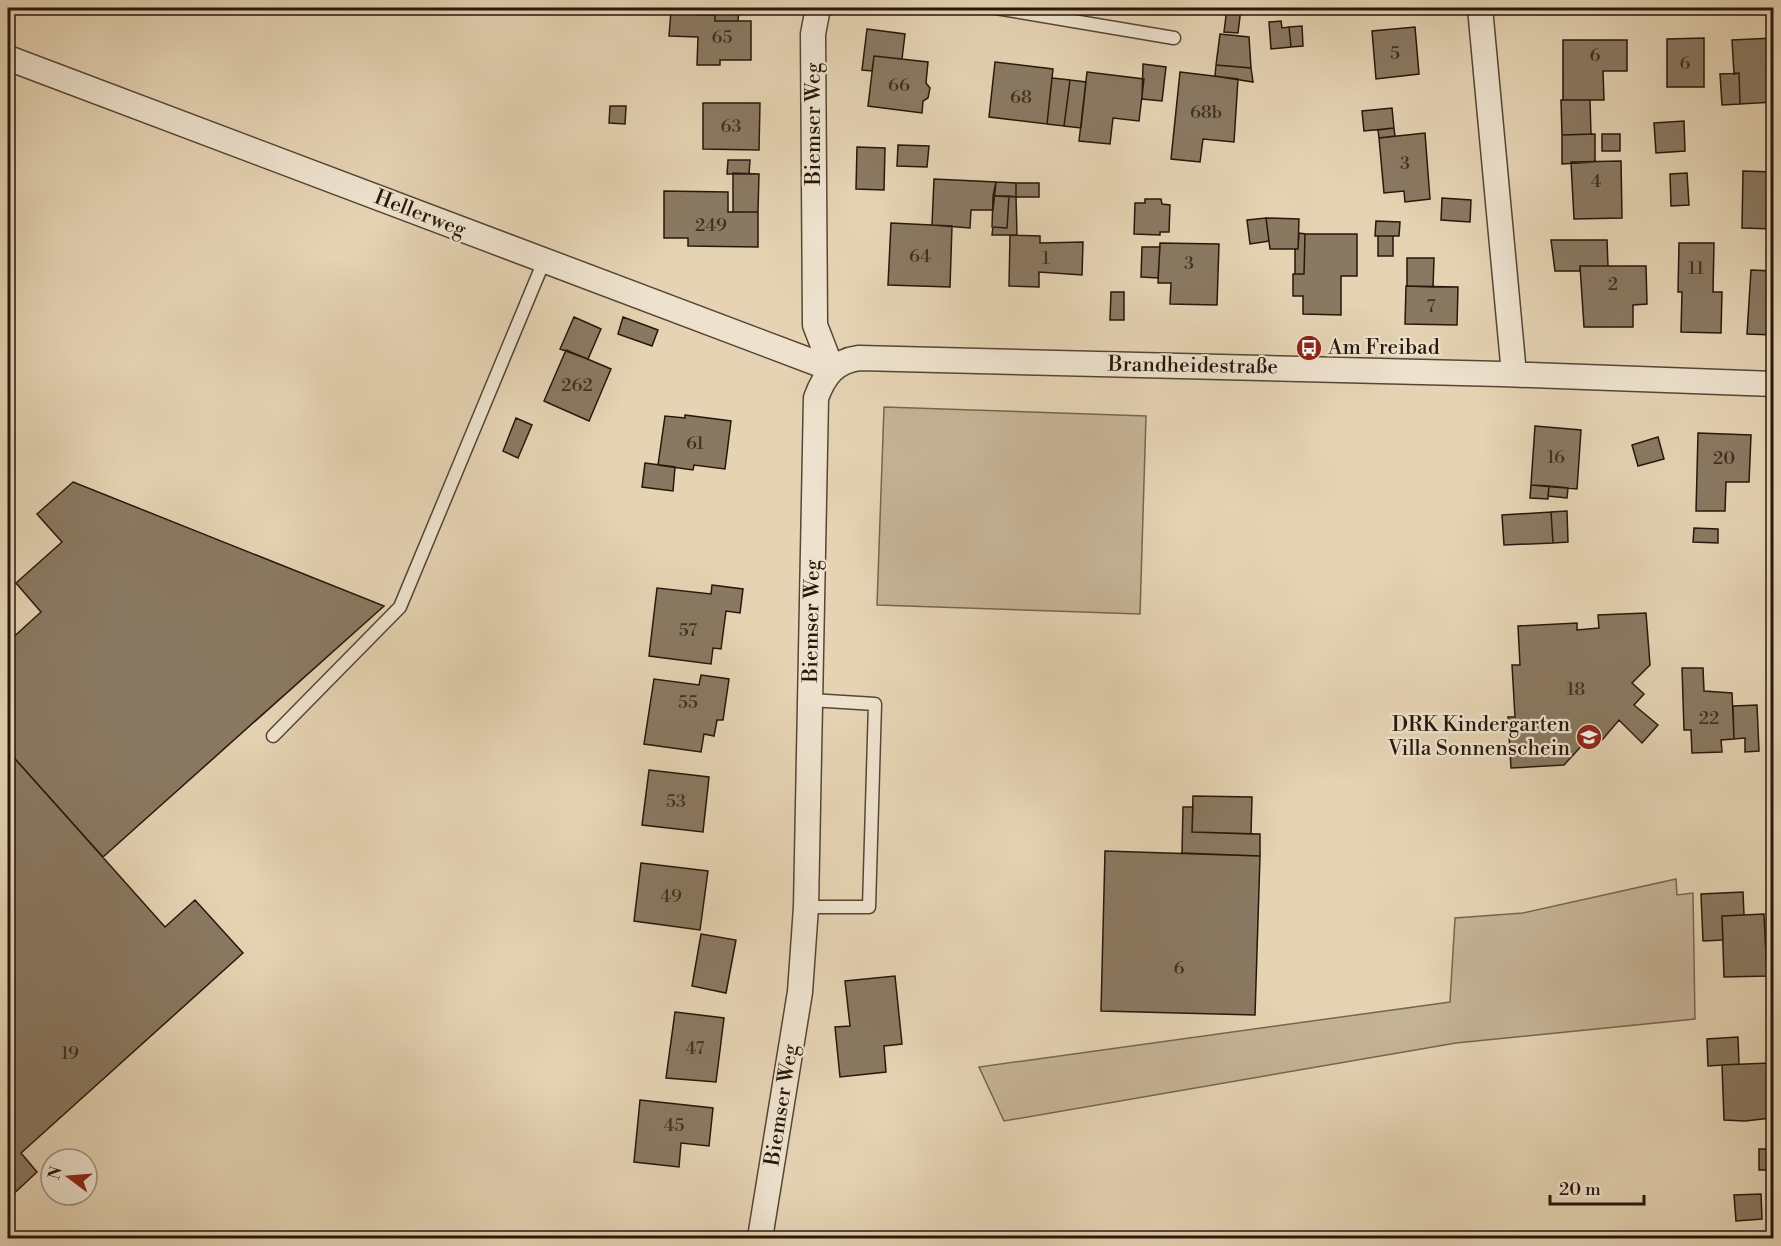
<svg xmlns="http://www.w3.org/2000/svg" width="1781" height="1246" font-family="'Libre Bodoni',serif">
	<rect width="100%" height="100%" fill="#e5d3b3"/>
	<filter id="stains"><feTurbulence type="fractalNoise" baseFrequency=".00333" numOctaves="4"/><feColorMatrix values="0 0 0 0 .2 0 0 0 0 .09 0 0 0 0 .02 0 0 0 .5 -.17"/></filter>
	<radialGradient id="worn" r=".72"><stop offset=".6" stop-color="#630" stop-opacity="0"/><stop offset="1" stop-color="#630" stop-opacity=".3"/></radialGradient>
	<path fill="#c5b396" stroke="#766550" stroke-width="1.5" d="M 884,407 L 1146,416 L 1140,614 L 877,605 Z
		M 1676,879 L 1677,895 L 1693,893 L 1695,1019 L 1456,1043 L 1004,1121 L 979,1067 L 1450,1002 L 1455,918 L 1523,913 Z"/>
	<path fill="#8a7962" stroke="#27170b" stroke-width="1.5" d="M 579,8 L 597,8 L 596,12 Z
		M 696,8 L 739,8 L 738,21 L 715,21 L 715,15 L 698,15 L 698,9 Z
		M 1227,8 L 1241,8 L 1238,33 L 1224,32 Z
		M 1385,8 L 1412,8 L 1411,12 L 1385,10 Z
		M 685,9 L 698,9 L 698,15 L 715,15 L 715,21 L 751,21 L 751,60 L 720,60 L 720,65 L 697,65 L 698,37 L 669,36 L 671,11 Z
		M 1281,21 L 1282,28 L 1289,27 L 1291,47 L 1271,49 L 1269,22 Z
		M 1302,26 L 1303,46 L 1291,47 L 1289,27 Z
		M 1415,27 L 1419,74 L 1376,79 L 1372,31 Z
		M 867,29 L 905,34 L 902,59 L 874,56 L 872,71 L 862,70 Z
		M 1220,34 L 1249,37 L 1251,68 L 1216,65 Z
		M 1704,38 L 1704,87 L 1667,87 L 1667,39 Z
		M 1774,38 L 1774,102 L 1740,104 L 1739,73 L 1734,74 L 1732,40 Z
		M 1563,40 L 1627,40 L 1627,71 L 1603,71 L 1604,100 L 1563,100 Z
		M 874,56 L 928,62 L 926,83 L 930,88 L 928,98 L 923,101 L 922,113 L 868,106 Z
		M 995,62 L 1053,69 L 1047,124 L 989,117 Z
		M 1143,64 L 1166,67 L 1162,101 L 1142,99 Z
		M 1216,65 L 1251,68 L 1253,82 L 1215,76 Z
		M 1087,72 L 1144,79 L 1139,121 L 1113,118 L 1110,144 L 1079,141 Z
		M 1180,72 L 1238,79 L 1234,142 L 1203,139 L 1200,162 L 1171,159 Z
		M 1739,73 L 1740,104 L 1722,105 L 1720,74 Z
		M 1052,78 L 1070,80 L 1064,126 L 1047,124 Z
		M 1070,80 L 1086,82 L 1081,128 L 1064,126 Z
		M 1561,100 L 1590,100 L 1591,134 L 1562,135 Z
		M 703,103 L 760,103 L 759,150 L 703,149 Z
		M 610,106 L 626,106 L 625,124 L 609,123 Z
		M 1392,108 L 1394,128 L 1364,131 L 1362,111 Z
		M 1684,121 L 1685,151 L 1656,153 L 1654,123 Z
		M 1394,128 L 1395,136 L 1379,138 L 1378,130 Z
		M 1425,133 L 1430,199 L 1405,202 L 1404,191 L 1384,193 L 1379,138 Z
		M 1595,134 L 1595,162 L 1562,164 L 1562,135 Z
		M 1602,134 L 1620,134 L 1620,151 L 1602,151 Z
		M 898,145 L 929,146 L 927,167 L 897,166 Z
		M 857,147 L 885,148 L 884,190 L 856,189 Z
		M 728,160 L 750,160 L 749,174 L 727,174 Z
		M 1621,161 L 1622,218 L 1574,219 L 1571,162 Z
		M 1743,171 L 1774,172 L 1774,229 L 1742,228 Z
		M 733,173 L 759,174 L 758,212 L 733,212 Z
		M 1687,173 L 1689,205 L 1671,206 L 1670,174 Z
		M 934,179 L 996,182 L 993,210 L 971,210 L 970,228 L 932,225 Z
		M 996,182 L 1016,183 L 1016,197 L 993,196 Z
		M 1016,183 L 1039,183 L 1039,197 L 1016,197 Z
		M 664,191 L 728,192 L 728,212 L 758,212 L 758,247 L 688,246 L 688,238 L 664,238 Z
		M 993,196 L 1009,196 L 1007,228 L 992,227 Z
		M 1009,196 L 1016,197 L 1017,235 L 992,235 L 993,227 L 1007,228 Z
		M 1442,198 L 1471,200 L 1470,222 L 1441,220 Z
		M 1145,199 L 1161,199 L 1162,204 L 1170,205 L 1169,232 L 1160,232 L 1160,235 L 1134,234 L 1135,203 L 1145,203 Z
		M 1266,218 L 1269,241 L 1250,244 L 1247,220 Z
		M 1266,218 L 1299,219 L 1298,249 L 1270,249 Z
		M 1376,221 L 1400,222 L 1399,236 L 1375,236 Z
		M 891,223 L 952,226 L 950,287 L 888,285 Z
		M 1299,233 L 1305,234 L 1304,274 L 1295,274 L 1295,249 L 1298,249 Z
		M 1305,234 L 1357,234 L 1357,276 L 1341,276 L 1341,315 L 1303,314 L 1303,296 L 1293,296 L 1293,274 L 1304,274 Z
		M 1010,235 L 1040,236 L 1040,243 L 1083,242 L 1082,275 L 1039,272 L 1039,287 L 1009,286 Z
		M 1378,236 L 1393,236 L 1393,256 L 1378,256 Z
		M 1551,240 L 1607,240 L 1608,266 L 1580,266 L 1580,271 L 1555,271 Z
		M 1160,243 L 1219,244 L 1217,305 L 1170,304 L 1171,283 L 1158,283 Z
		M 1679,243 L 1714,243 L 1713,292 L 1722,292 L 1721,333 L 1681,332 L 1682,292 L 1678,292 Z
		M 1142,247 L 1160,247 L 1158,278 L 1141,277 Z
		M 1407,258 L 1434,258 L 1433,287 L 1407,286 Z
		M 1580,266 L 1646,266 L 1647,304 L 1633,305 L 1633,327 L 1584,327 Z
		M 1751,270 L 1774,271 L 1774,335 L 1747,334 Z
		M 1406,286 L 1458,287 L 1457,325 L 1405,324 Z
		M 1111,292 L 1124,292 L 1124,320 L 1110,320 Z
		M 574,317 L 601,329 L 588,359 L 560,349 Z
		M 623,317 L 658,330 L 652,346 L 618,334 Z
		M 566,350 L 611,369 L 589,421 L 544,401 Z
		M 685,415 L 731,421 L 725,469 L 694,465 L 693,470 L 658,465 L 665,416 L 685,418 Z
		M 516,418 L 532,425 L 518,458 L 503,451 Z
		M 1535,426 L 1581,430 L 1577,489 L 1531,485 Z
		M 1698,433 L 1751,435 L 1749,482 L 1726,482 L 1725,511 L 1696,511 Z
		M 1658,437 L 1664,459 L 1638,466 L 1632,445 Z
		M 645,463 L 675,467 L 673,491 L 642,487 Z
		M 73,482 L 384,606 L 103,857 L 8,751 L 8,642 L 41,612 L 16,583 L 62,542 L 37,514 Z
		M 1531,485 L 1549,486 L 1548,499 L 1530,498 Z
		M 1549,486 L 1568,488 L 1567,498 L 1548,496 Z
		M 1567,511 L 1568,542 L 1553,543 L 1551,512 Z
		M 1551,512 L 1553,543 L 1504,545 L 1502,515 Z
		M 1694,528 L 1718,529 L 1718,543 L 1693,542 Z
		M 712,585 L 743,589 L 740,613 L 726,611 L 721,649 L 713,648 L 711,664 L 649,656 L 657,588 L 711,594 Z
		M 1646,613 L 1650,665 L 1632,683 L 1644,694 L 1634,705 L 1658,725 L 1642,743 L 1619,720 L 1602,740 L 1586,741 L 1564,765 L 1511,768 L 1508,717 L 1515,717 L 1512,665 L 1520,665 L 1518,626 L 1577,623 L 1577,630 L 1599,628 L 1598,615 Z
		M 1682,668 L 1703,668 L 1704,691 L 1732,693 L 1734,739 L 1721,740 L 1722,752 L 1692,753 L 1691,730 L 1684,730 Z
		M 701,675 L 729,679 L 723,720 L 717,720 L 714,736 L 704,734 L 701,752 L 644,744 L 654,679 L 699,685 Z
		M 1757,705 L 1759,751 L 1745,752 L 1745,738 L 1734,739 L 1733,706 Z
		M 8,751 L 165,927 L 195,900 L 243,953 L 21,1153 L 37,1172 L 8,1199 Z
		M 649,770 L 709,777 L 703,832 L 642,825 Z
		M 1193,796 L 1252,797 L 1251,834 L 1192,832 Z
		M 1183,807 L 1193,807 L 1192,832 L 1260,834 L 1260,856 L 1182,853 Z
		M 1105,851 L 1260,856 L 1255,1015 L 1101,1011 Z
		M 641,863 L 708,871 L 700,930 L 634,921 Z
		M 1743,892 L 1744,915 L 1722,916 L 1723,940 L 1703,941 L 1701,894 Z
		M 1764,914 L 1767,976 L 1724,977 L 1722,916 Z
		M 701,934 L 736,940 L 726,993 L 692,986 Z
		M 895,976 L 902,1044 L 884,1046 L 886,1072 L 840,1077 L 835,1027 L 850,1026 L 845,981 Z
		M 675,1012 L 724,1018 L 716,1082 L 666,1078 Z
		M 1738,1037 L 1739,1064 L 1708,1066 L 1707,1039 Z
		M 1769,1063 L 1771,1118 L 1745,1121 L 1724,1120 L 1722,1065 Z
		M 640,1100 L 713,1108 L 709,1146 L 681,1143 L 679,1167 L 634,1162 Z
		M 1759,1149 L 1774,1149 L 1774,1170 L 1759,1170 Z
		M 1761,1194 L 1762,1219 L 1736,1221 L 1734,1195 Z
		M 624,1233 L 683,1235 L 683,1238 L 624,1238 Z"/>
	<g fill="none" stroke-linecap="round" stroke-linejoin="round">
		<g stroke="#564635" stroke-width="15">
			<path id="lane" d="M 996,8 L 1174,38
				M 273,736 L 400,607 L 544,261
				M 806,907 L 869,907 L 875,704 L 811,700"/>
		</g>
		<g stroke="#564635" stroke-width="27">
			<path id="street" d="M 818,8 L 813,34 L 815,325 L 832,369
				M 1480,8 L 1514,374
				M 8,58 L 832,369
				M 760,1238 L 800,992 L 806,907 L 816,398 C 824,376 835,361 859,358 L 1502,374 L 1774,384"/>
		</g>
		<use href="#lane" stroke="#eee2ce" stroke-width="12"/>
		<use href="#street" stroke="#eee2ce" stroke-width="24"/>
	</g>
	<defs>
		<g id="bus-disc" transform="scale(1.35)"><circle r="9.5" fill="#8f2418" stroke="#eee2ce"/><path d="M-5-6H5V4H4V6H2V4H-2V6H-4V4H-5ZM-3.5-4V0h7V-4ZM-3.5 1.2v1.5H-2V1.2ZM2 1.2v1.5H3.5V1.2Z" fill="#fff"/></g>
		<g id="school-disc" transform="scale(1.35)"><circle r="9.5" fill="#8f2418" stroke="#eee2ce"/><path d="M0-5L7-2L0 1L-7-2ZM-4 1L0 2.5L4 1V4Q0 6-4 4Z" fill="#fff"/></g>
	</defs>
	<g fill-rule="evenodd">
		<use href="#bus-disc" x="1309" y="348"/>
		<use href="#school-disc" x="1589" y="737"/>
	</g>
	<g text-anchor="middle" dominant-baseline="central" stroke-width="4.5" stroke-linejoin="round" paint-order="stroke">
		<g font-size="18" fill="#403021">
			<text x="722" y="37">65</text>
			<text x="1395" y="53">5</text>
			<text x="1595" y="55">6</text>
			<text x="1685" y="63">6</text>
			<text x="899" y="85">66</text>
			<text x="1021" y="97">68</text>
			<text x="1206" y="112">68b</text>
			<text x="731" y="126">63</text>
			<text x="1405" y="163">3</text>
			<text x="1596" y="181">4</text>
			<text x="711" y="225">249</text>
			<text x="920" y="256">64</text>
			<text x="1046" y="258">1</text>
			<text x="1189" y="263">3</text>
			<text x="1696" y="268">11</text>
			<text x="1613" y="284">2</text>
			<text x="1431" y="306">7</text>
			<text x="577" y="385">262</text>
			<text x="695" y="443">61</text>
			<text x="1556" y="457">16</text>
			<text x="1724" y="458">20</text>
			<text x="688" y="630">57</text>
			<text x="1576" y="689">18</text>
			<text x="688" y="702">55</text>
			<text x="1709" y="718">22</text>
			<text x="676" y="801">53</text>
			<text x="671" y="896">49</text>
			<text x="1179" y="968">6</text>
			<text x="695" y="1048">47</text>
			<text x="70" y="1053">19</text>
			<text x="674" y="1125">45</text>
		</g>
		<g font-size="21" fill="#27170b" stroke="#eee2ce">
			<text transform="translate(814 124) rotate(-90)">Biemser Weg</text>
			<text transform="translate(420 214) rotate(21)">Hellerweg</text>
			<text transform="translate(1193 366) rotate(1)">Brandheidestraße</text>
			<text transform="translate(812 621) rotate(-89)">Biemser Weg</text>
			<text transform="translate(782 1105) rotate(-81)">Biemser Weg</text>
		</g>
		<g font-size="21" fill="#27170b" stroke="#eee2ce" text-anchor="start">
			<text x="1328" y="348">Am Freibad</text>
			<text x="1570" y="725" text-anchor="end">DRK Kindergarten<tspan x="1570" dy="24">Villa Sonnenschein</tspan></text>
		</g>
	</g>
	<rect width="1781" height="1246" fill="none" stroke="#e5d3b3" stroke-width="30"/>
	<rect x="9" y="9" width="1763" height="1228" fill="none" stroke="#27170b" stroke-width="3"/>
	<rect x="15" y="15" width="1751" height="1216" fill="none" stroke="#27170b" stroke-width="1.5"/>
	<g transform="translate(69 1177) rotate(286)"><circle r="28" fill="#eee2ce" stroke="#9e9180" stroke-width="1.5"/>
	<path d="M0-4.5L10 22L0 15L-10 22Z" fill="#8f2418"/>
	<text y="-9" font-size="16" font-weight="bold" text-anchor="middle" fill="#27170b">N</text>
	</g>
	<path d="M1550 1195v9h94v-9" fill="none" stroke="#27170b" stroke-width="3"/>
	<text x="1559" y="1195" font-size="18" fill="#27170b" stroke="#eee2ce" stroke-width="4.5" paint-order="stroke">20 m</text>
	<rect width="100%" height="100%" filter="url(#stains)"/>
	<rect width="100%" height="100%" fill="url(#worn)"/>
</svg>
